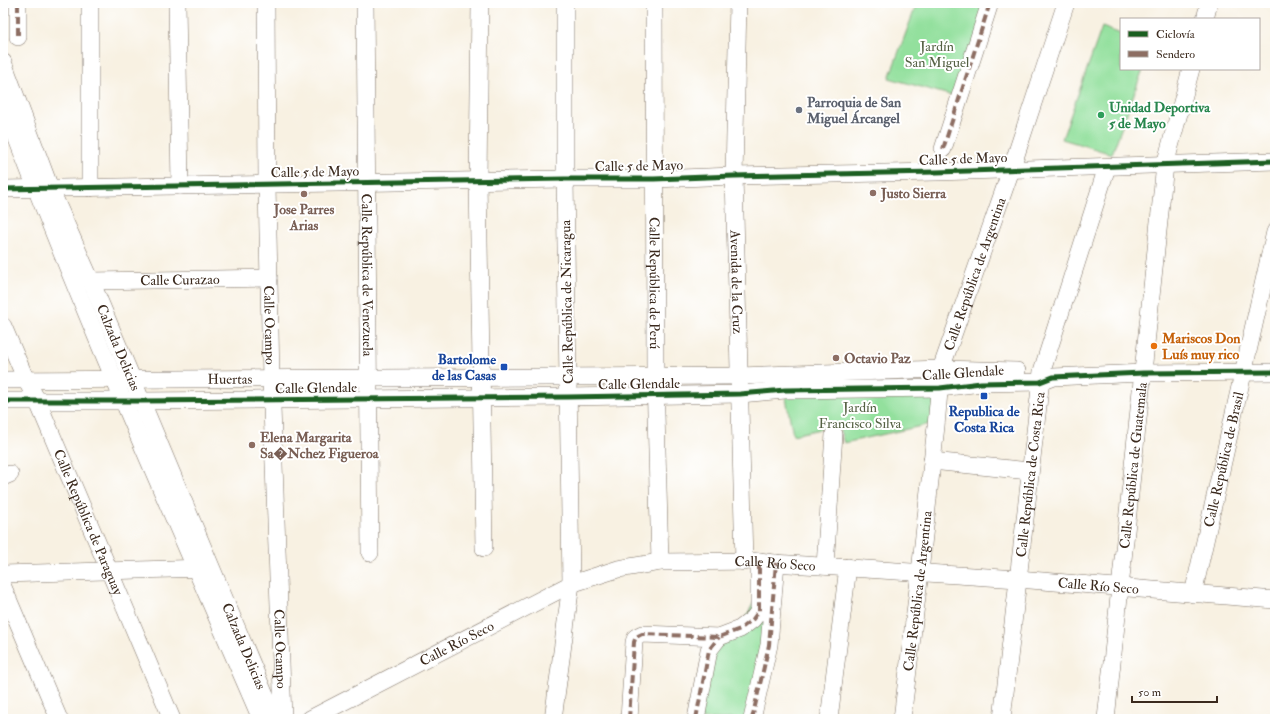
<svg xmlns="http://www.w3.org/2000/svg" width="1278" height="722" font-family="'IM FELL Double Pica',serif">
	<rect width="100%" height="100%" fill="#fff"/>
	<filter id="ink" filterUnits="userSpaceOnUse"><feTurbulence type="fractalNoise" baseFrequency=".025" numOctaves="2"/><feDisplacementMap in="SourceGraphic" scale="8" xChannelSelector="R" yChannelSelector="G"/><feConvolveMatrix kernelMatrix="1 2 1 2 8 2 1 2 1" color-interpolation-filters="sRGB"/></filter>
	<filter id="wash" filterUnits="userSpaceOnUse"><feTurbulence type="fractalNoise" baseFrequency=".012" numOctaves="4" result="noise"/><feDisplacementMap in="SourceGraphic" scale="16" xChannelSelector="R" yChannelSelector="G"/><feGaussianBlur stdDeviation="0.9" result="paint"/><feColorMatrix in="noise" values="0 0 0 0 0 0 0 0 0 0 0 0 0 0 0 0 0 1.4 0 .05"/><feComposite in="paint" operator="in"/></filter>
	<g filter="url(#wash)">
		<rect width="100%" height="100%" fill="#f8f1e2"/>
		<path fill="#93e09d" stroke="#67855e" d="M 917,3 L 990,3 L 960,98 L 889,78 Z
			M 1102,27 L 1121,34 L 1121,69 L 1143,69 L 1112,154 L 1062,139 Z
			M 938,390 L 935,423 L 844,443 L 838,425 L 793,435 L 785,393 Z
			M 774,563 L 752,719 L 697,719 L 709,650 L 740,629 Z"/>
	</g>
	<g filter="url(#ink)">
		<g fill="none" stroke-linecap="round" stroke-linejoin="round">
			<g stroke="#7d7063" stroke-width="18">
				<g id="minor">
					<path d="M 18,3 L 18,37"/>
					<path d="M 90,3 L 90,188"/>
					<path d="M 177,3 L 180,186"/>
					<path id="s1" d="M 266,3 L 267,185 L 271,379 L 283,719"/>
					<path id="s2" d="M 365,3 L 370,553"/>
					<path d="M 480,3 L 478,180 L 484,548"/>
					<path id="s3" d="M 654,3 L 655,376 L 660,562"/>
					<path id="s4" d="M 738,3 L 734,176 L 744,562"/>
					<path d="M 1205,19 L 1209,3"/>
					<path id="s5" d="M 3,62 L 50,188 L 91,281 L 275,719"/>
					<path d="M 3,102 C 81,311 173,515 261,719"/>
					<path d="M 943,149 L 990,3"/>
					<path d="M 3,189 L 565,179 L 654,179 L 734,176 L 936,172 L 1275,161"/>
					<path id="s6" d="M 91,281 L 269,278"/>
					<path id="s7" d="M 3,326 L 26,380 L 37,400 L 172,719"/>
					<path id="s8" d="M 3,380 L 739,376 L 941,369 L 1017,371"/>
					<path d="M 3,401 L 141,401 L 568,397 L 740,394 L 785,390 L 940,388 L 981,383 L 1040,382 L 1053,377 L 1143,373 L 1275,372"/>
					<path d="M 932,461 L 1029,471"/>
					<path d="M 3,477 L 10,474"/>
					<path d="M 825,566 L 834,434"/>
					<path d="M 3,574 L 205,568"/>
					<path d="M 3,587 L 59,719"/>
					<path id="s9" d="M 1193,594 L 1275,232"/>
					<path id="s10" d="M 310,719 L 571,584 L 618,569 L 660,562 L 759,561 L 774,563 L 1018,579 L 1275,600"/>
					<path d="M 553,719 L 571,584 L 565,179 L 565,3"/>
					<path d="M 629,719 L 634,642 L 636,637 L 642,634 L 719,637 L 740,629 L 753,619 L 759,611 L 759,561"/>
					<path d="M 696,719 L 709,650 L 719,637"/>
					<path d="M 752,719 L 769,645 L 776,563"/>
					<path d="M 829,719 L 848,567"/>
					<path id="s11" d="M 902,719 L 920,572 L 936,426 L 941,369 L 1011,170 L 1066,3"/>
					<path id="s12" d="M 1002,719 L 1042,371 L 1107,167"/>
					<path id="s13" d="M 1106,719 L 1165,165 L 1191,69"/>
				</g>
			</g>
			<use href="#minor" stroke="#fff" stroke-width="17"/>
			<path stroke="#8d6e63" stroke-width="4" stroke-dasharray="8 4" stroke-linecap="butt" d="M 18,3 L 18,37
				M 943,149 L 990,3
				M 629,719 L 634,642 L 636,637 L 642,634 L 719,637 L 740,629 L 753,619 L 759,611 L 759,561
				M 696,719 L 709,650 L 719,637
				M 752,719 L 769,645 L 776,563"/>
			<g stroke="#fff" stroke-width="8">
				<path id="cycleway" d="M 3,189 L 565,179 L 654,179 L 734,176 L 936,172 L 1275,161
					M 3,401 L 141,401 L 568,397 L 740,394 L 785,390 L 940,388 L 981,383 L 1040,382 L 1053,377 L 1143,373 L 1275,372"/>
			</g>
			<use href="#cycleway" stroke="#1b5e20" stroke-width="5"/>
		</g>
	</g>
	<circle fill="#6b7280" stroke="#fff" stroke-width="1.5" cx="799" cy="110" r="4"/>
	<circle fill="#2e9e5b" stroke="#fff" stroke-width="1.5" cx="1101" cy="115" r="4"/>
	<g fill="#8d6e63" stroke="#fff" stroke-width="1.5">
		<circle cx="873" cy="193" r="4"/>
		<circle cx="304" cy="194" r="4"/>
		<circle cx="836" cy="358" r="4"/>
		<circle cx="252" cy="445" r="4"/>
	</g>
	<circle fill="#e8710a" stroke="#fff" stroke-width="1.5" cx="1154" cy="346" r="4"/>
	<g fill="#1a4fb4" stroke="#fff" stroke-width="1.5">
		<rect x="500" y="363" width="8" height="8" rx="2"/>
		<rect x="980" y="392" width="8" height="8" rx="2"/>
	</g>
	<g text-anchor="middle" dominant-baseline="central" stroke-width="4" stroke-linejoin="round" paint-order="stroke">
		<g font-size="14" fill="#556144" stroke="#fff">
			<text x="937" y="46">Jardín<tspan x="937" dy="16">San Miguel</tspan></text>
			<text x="860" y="407">Jardín<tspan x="860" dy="16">Francisco Silva</tspan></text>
		</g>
		<g font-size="14" font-weight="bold" fill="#5b616d" stroke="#fff" text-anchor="start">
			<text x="807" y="102">Parroquia de San<tspan x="807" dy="16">Miguel Árcangel</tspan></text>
		</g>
		<g font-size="14" font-weight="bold" fill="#27864d" stroke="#fff" text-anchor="start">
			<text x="1109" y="107">Unidad Deportiva<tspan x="1109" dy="16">5 de Mayo</tspan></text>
		</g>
		<g font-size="14" fill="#3b2a1e" stroke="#fff">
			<text transform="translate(963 159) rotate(-2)">Calle 5 de Mayo</text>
			<text transform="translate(639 166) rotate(-1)">Calle 5 de Mayo</text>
			<text transform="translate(315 172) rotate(-1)">Calle 5 de Mayo</text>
			<text stroke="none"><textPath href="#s11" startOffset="453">Calle República de Argentina</textPath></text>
			<text stroke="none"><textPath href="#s2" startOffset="272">Calle República de Venezuela</textPath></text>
			<text stroke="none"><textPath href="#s6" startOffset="89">Calle Curazao</textPath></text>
			<text stroke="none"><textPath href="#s4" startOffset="279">Avenida de la Cruz</textPath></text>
			<text stroke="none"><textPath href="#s3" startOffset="280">Calle República de Perú</textPath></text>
			<text transform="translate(567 302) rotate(-91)">Calle República de Nicaragua</text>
			<text stroke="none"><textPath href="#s1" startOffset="322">Calle Ocampo</textPath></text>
			<text stroke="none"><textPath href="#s5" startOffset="308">Calzada Delicias</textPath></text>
			<text transform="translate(963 373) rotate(-4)">Calle Glendale</text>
			<text stroke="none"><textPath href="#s8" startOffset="227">Huertas</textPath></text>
			<text transform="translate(639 384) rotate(-1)">Calle Glendale</text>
			<text transform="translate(316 388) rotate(-1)">Calle Glendale</text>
			<text stroke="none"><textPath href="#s9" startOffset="138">Calle República de Brasil</textPath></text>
			<text stroke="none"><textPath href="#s13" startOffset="255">Calle República de Guatemala</textPath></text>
			<text stroke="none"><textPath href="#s12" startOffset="246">Calle República de Costa Rica</textPath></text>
			<text stroke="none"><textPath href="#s7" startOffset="214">Calle República de Paraguay</textPath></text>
			<text stroke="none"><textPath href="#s10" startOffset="501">Calle Río Seco</textPath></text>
			<text stroke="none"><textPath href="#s10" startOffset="825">Calle Río Seco</textPath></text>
			<text stroke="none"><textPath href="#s11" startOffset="129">Calle República de Argentina</textPath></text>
			<text stroke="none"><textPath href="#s10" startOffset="165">Calle Río Seco</textPath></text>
			<text stroke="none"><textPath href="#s5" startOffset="632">Calzada Delicias</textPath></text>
			<text stroke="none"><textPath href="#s1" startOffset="646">Calle Ocampo</textPath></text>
		</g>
		<g font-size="14" font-weight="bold" fill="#785e54" stroke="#fff" text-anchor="start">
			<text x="881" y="193">Justo Sierra</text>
			<text x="304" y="209" text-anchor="middle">Jose Parres<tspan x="304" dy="16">Arias</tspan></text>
			<text x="844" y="358">Octavio Paz</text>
			<text x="260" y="437">Elena Margarita<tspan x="260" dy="16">Sa�Nchez Figueroa</tspan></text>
		</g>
		<g font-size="14" font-weight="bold" fill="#c56008" stroke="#fff" text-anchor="start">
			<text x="1162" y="338">Mariscos Don<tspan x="1162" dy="16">Luís muy rico</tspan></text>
		</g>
		<g font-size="14" font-weight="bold" fill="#164399" stroke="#fff" text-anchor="end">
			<text x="496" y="359">Bartolome<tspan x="496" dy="16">de las Casas</tspan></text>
			<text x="984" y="411" text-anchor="middle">Republica de<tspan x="984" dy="16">Costa Rica</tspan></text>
		</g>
	</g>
	<rect width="1278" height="722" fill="none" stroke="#fff" stroke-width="16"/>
	<rect x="1120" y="18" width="140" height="52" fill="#ffffff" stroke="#b1aaa5"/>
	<rect x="1128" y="31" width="20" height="6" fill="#1b5e20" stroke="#b1aaa5"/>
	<text x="1156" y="38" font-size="12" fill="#3b2a1e">Ciclovía</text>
	<rect x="1128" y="51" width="20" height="6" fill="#8d6e63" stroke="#b1aaa5"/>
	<text x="1156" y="58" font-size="12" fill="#3b2a1e">Sendero</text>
	<path d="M1132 696v6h85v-6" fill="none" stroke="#3b2a1e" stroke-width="2"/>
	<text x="1138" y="696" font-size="12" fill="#3b2a1e" stroke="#ffffff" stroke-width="3" paint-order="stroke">50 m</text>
</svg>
